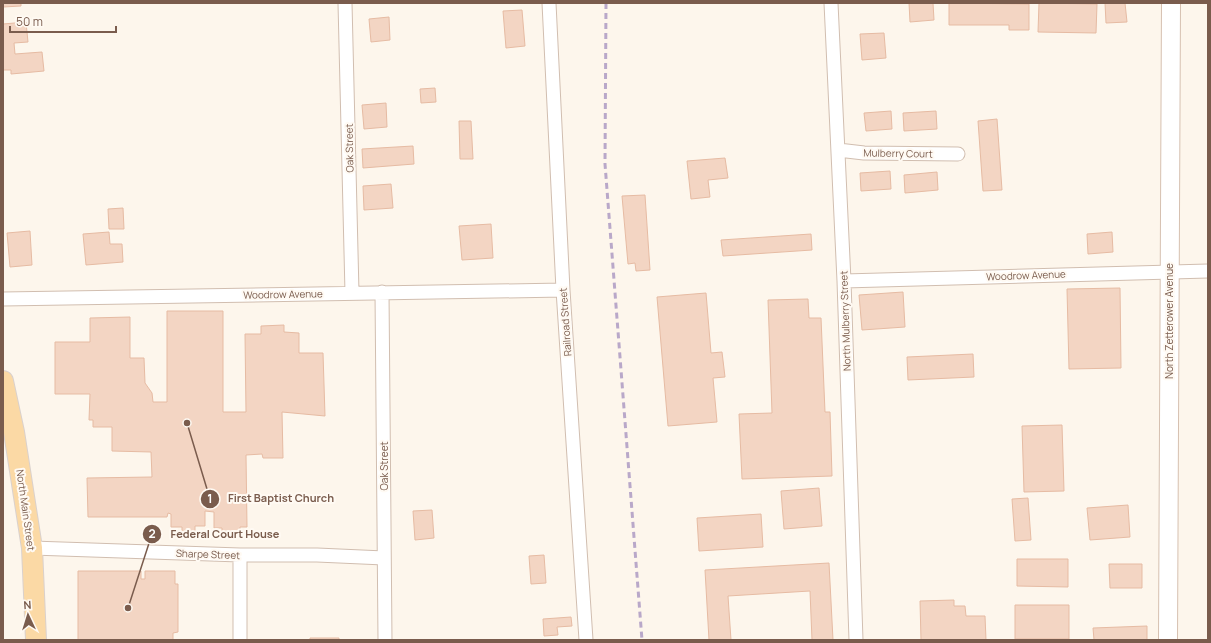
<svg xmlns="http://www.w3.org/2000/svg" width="1211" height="643" font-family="Manrope,sans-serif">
	<rect width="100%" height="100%" fill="#fdf6ec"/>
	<path fill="#f3d5c3" stroke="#e6bba3" d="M 3,3 L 21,3 L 21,6 L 3,7 Z
		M 909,3 L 933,3 L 934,20 L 910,22 Z
		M 949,3 L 1029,4 L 1029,30 L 1009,30 L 1009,25 L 949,25 Z
		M 1039,3 L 1097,4 L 1096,33 L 1038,32 Z
		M 1105,3 L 1125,3 L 1127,22 L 1106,23 Z
		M 522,10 L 525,46 L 506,48 L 503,11 Z
		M 389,17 L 390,40 L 371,42 L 369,19 Z
		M 26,22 L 28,42 L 14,43 L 15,54 L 42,52 L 44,71 L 11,74 L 11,70 L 3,70 L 3,24 Z
		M 884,33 L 886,58 L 862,60 L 860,34 Z
		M 435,88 L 436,102 L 421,103 L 420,89 Z
		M 386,103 L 387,127 L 364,129 L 362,105 Z
		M 891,111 L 892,129 L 866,131 L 864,113 Z
		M 936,111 L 937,129 L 904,131 L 903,113 Z
		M 997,119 L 1002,190 L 983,191 L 978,121 Z
		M 459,121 L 471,121 L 473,159 L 460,159 Z
		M 413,146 L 414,164 L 363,168 L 362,149 Z
		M 725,158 L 728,178 L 708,180 L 710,197 L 691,199 L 687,161 Z
		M 890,171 L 891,189 L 861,191 L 860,173 Z
		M 937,172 L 938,190 L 905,193 L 904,175 Z
		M 391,184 L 393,208 L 364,210 L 363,186 Z
		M 645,195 L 650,270 L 636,271 L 635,263 L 628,264 L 622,196 Z
		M 123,208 L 124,229 L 109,229 L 108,209 Z
		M 491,224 L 493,258 L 462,260 L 459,226 Z
		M 30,231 L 32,265 L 10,267 L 7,233 Z
		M 109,232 L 110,244 L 122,244 L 123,262 L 86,265 L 83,234 Z
		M 1112,232 L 1113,252 L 1088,254 L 1087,234 Z
		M 811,234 L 812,250 L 723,256 L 721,240 Z
		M 1120,288 L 1121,368 L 1069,369 L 1067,289 Z
		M 903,292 L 905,327 L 862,330 L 859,295 Z
		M 706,293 L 711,353 L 722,352 L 725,377 L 713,378 L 717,422 L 668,426 L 657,297 Z
		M 808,299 L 809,318 L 821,318 L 825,412 L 830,412 L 832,476 L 742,479 L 739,414 L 772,413 L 768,300 Z
		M 167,311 L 223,311 L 223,412 L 246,412 L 245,334 L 261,334 L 261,326 L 284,325 L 284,332 L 299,333 L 299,353 L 323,353 L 325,416 L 282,412 L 283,458 L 263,458 L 262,454 L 246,455 L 247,527 L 240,527 L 240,533 L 222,532 L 222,528 L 214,528 L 214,512 L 205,511 L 205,526 L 195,526 L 195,531 L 182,531 L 182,527 L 171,527 L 171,514 L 168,513 L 167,517 L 88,517 L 87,478 L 152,477 L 151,452 L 112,451 L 112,427 L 93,427 L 93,420 L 89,420 L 90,394 L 55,394 L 55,342 L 90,342 L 90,318 L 130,317 L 130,358 L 144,358 L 145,383 L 152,393 L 153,402 L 167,402 Z
		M 973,354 L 974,377 L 908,380 L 907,357 Z
		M 1062,425 L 1064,491 L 1024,492 L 1022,426 Z
		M 819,488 L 822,526 L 784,529 L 781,491 Z
		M 1028,498 L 1031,540 L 1015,541 L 1012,499 Z
		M 1128,505 L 1130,537 L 1090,540 L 1087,508 Z
		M 432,510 L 434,538 L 415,540 L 413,511 Z
		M 761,514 L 763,547 L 699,551 L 697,518 Z
		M 544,555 L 546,583 L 531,584 L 529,556 Z
		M 1017,559 L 1068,559 L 1068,587 L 1017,586 Z
		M 829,563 L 833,640 L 812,640 L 810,591 L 728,596 L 731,640 L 709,640 L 705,570 Z
		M 1109,564 L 1142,564 L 1142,588 L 1110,588 Z
		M 78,571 L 141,571 L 141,579 L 145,579 L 145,571 L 175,571 L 175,584 L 178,584 L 178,632 L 173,633 L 173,640 L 78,640 Z
		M 954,600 L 954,606 L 965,606 L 966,616 L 985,616 L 986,640 L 921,640 L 920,601 Z
		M 1015,605 L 1069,605 L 1069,639 L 1015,639 Z
		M 571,617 L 572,626 L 557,627 L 558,635 L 544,636 L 543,619 Z
		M 1147,626 L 1147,640 L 1094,640 L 1093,628 Z
		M 310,638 L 339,638 L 339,640 L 310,640 Z"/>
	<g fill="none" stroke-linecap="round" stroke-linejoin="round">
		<g stroke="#d1beb0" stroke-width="15">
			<path id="street" d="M 345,3 L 352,293
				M 549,3 L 563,290 L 586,640
				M 831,3 L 844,281 L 856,640
				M 838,150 L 864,153 L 958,154
				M 844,281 L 1208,271
				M 382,292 L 385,640
				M 3,299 L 563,290
				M 32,548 L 240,555 L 317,555 L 384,558
				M 240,640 L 240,555"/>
		</g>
		<g stroke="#d6c0b0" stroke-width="20">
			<path id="secondary" d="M 1168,640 L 1171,3"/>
		</g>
		<g stroke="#dad1cd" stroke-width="22">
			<path id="primary" d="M 3,381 L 14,432 L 32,548 L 36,640"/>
		</g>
		<use href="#street" stroke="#fff" stroke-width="13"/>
		<use href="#secondary" stroke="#fff" stroke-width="18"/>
		<use href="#primary" stroke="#fbd9a5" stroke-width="20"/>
		<path stroke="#b9a8c9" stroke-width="3" stroke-dasharray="6 4" stroke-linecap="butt" d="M 606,3 L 605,164 L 642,640"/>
	</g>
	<g text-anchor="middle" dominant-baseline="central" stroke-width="4" stroke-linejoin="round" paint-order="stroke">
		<g font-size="10" fill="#7a5c4d" stroke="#fffaf3">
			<text transform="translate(349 148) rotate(-91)">Oak Street</text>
			<text transform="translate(898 153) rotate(1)">Mulberry Court</text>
			<text transform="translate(1026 275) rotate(-2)">Woodrow Avenue</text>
			<text transform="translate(283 294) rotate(-1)">Woodrow Avenue</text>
			<text transform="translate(845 321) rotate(-92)">North Mulberry Street</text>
			<text transform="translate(1169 321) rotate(-90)">North Zetterower Avenue</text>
			<text transform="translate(565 322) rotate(-94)">Railroad Street</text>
			<text transform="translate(384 466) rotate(-90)">Oak Street</text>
			<text transform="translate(26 510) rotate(82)">North Main Street</text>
			<text transform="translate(208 554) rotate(2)">Sharpe Street</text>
		</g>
	</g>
	<path fill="none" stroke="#7a5c4d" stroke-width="1.5" d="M187 423L210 499M128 608L152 534"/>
	<g fill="#7a5c4d" stroke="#fffaf3" stroke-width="1.5">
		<circle cx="187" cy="423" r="4"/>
		<circle cx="128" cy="608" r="4"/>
		<circle cx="210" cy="499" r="10"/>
		<circle cx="152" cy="534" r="10"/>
	</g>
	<g font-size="12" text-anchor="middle" font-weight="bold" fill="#fff">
		<text x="210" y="503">1</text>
		<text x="152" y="538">2</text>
	</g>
	<g font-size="11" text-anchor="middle" font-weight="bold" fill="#7a5c4d" stroke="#fffaf3" stroke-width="4" stroke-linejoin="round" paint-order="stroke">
		<text x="281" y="502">First Baptist Church</text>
		<text x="225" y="538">Federal Court House</text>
	</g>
	<rect width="1211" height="643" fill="none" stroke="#7a5c4d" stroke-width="8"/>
	<g transform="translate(28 615) rotate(356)" stroke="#fffaf3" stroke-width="3" paint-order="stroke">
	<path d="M0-3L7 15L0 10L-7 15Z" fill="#7a5c4d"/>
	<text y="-6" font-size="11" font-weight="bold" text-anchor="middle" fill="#7a5c4d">N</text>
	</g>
	<path d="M10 26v6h106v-6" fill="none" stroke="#7a5c4d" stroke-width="2"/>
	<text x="16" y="26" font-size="12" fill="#7a5c4d" stroke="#fffaf3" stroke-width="3" paint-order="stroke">50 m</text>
</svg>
